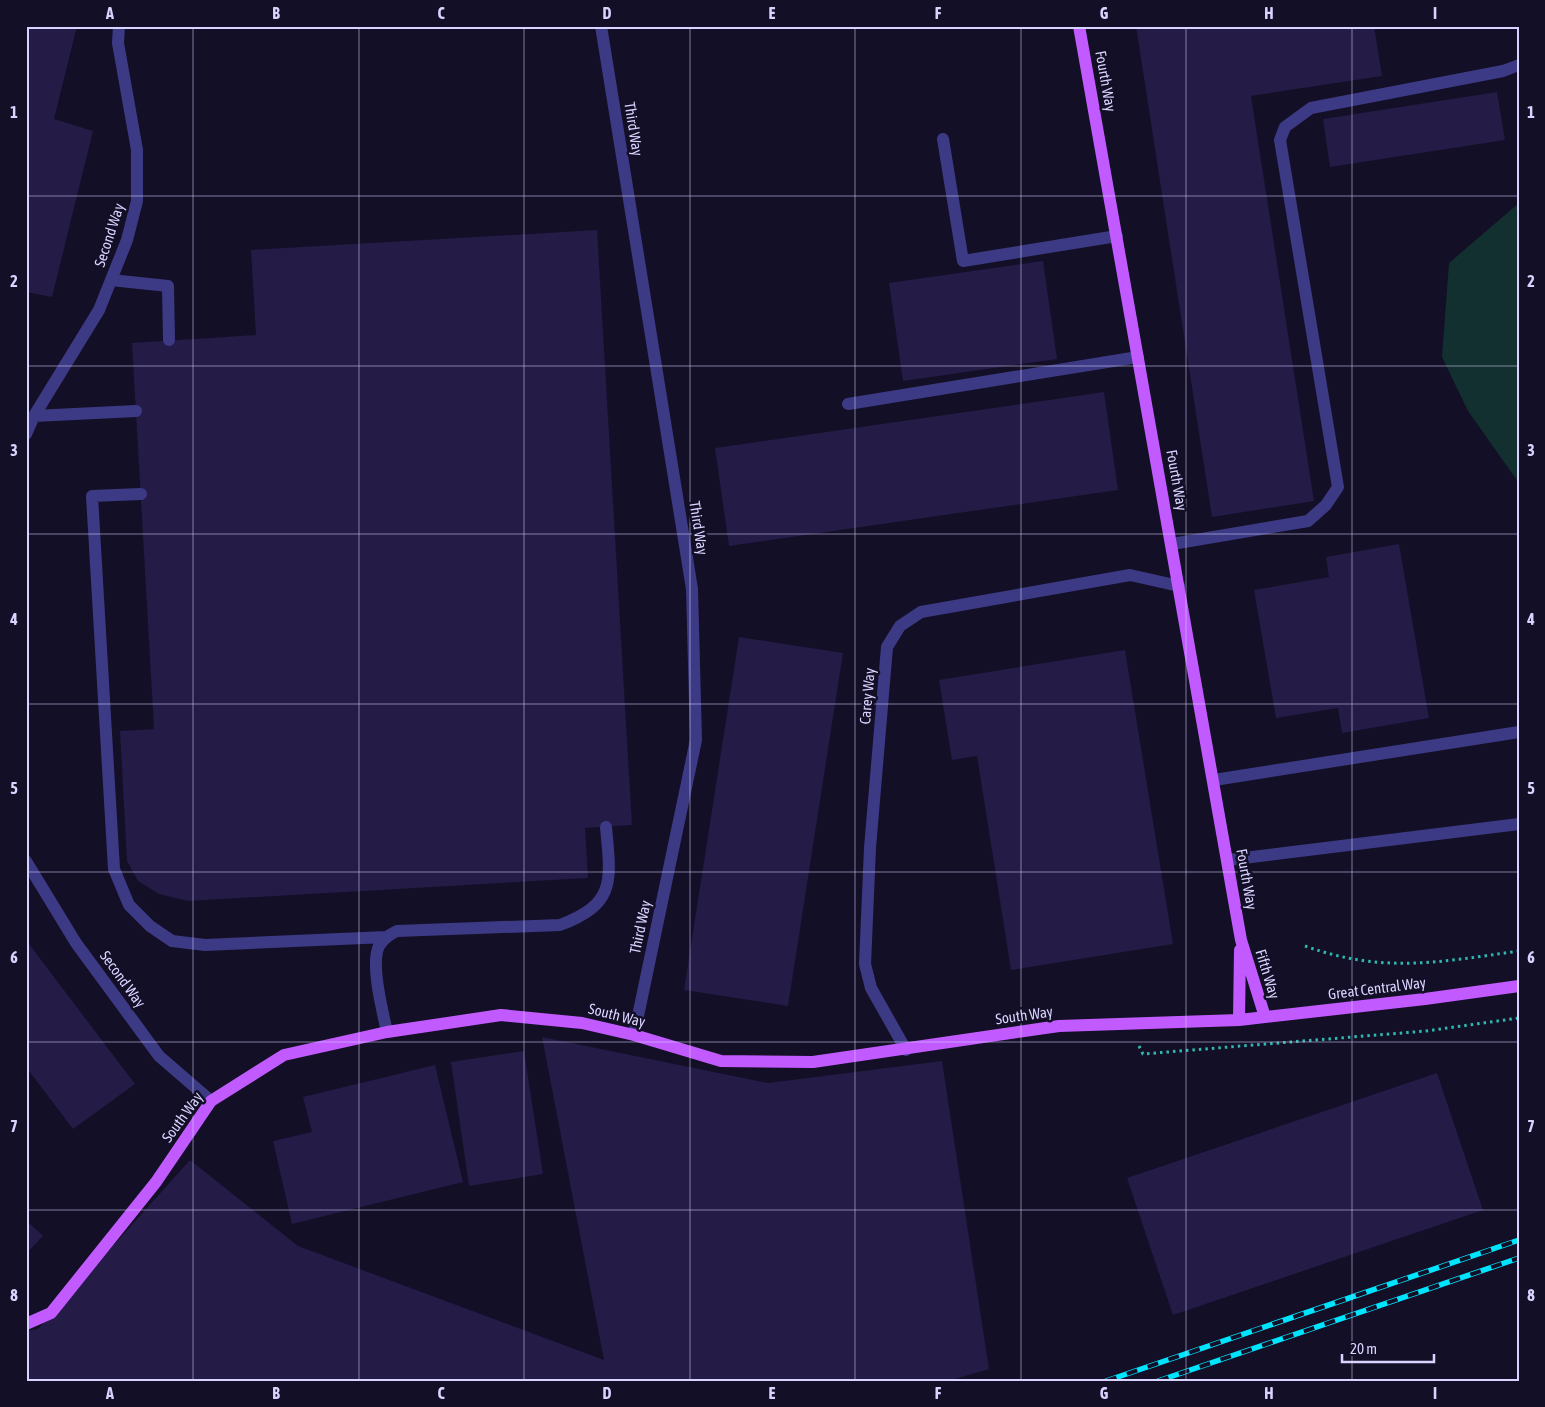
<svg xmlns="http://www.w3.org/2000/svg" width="1545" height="1407" font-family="'Asap Condensed',sans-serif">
	<rect width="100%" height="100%" fill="#130f26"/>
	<path fill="#12302f" d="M 1519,203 L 1519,483 L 1468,411 L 1442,357 L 1449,263 Z"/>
	<path fill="#241b47" d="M 26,26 L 77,26 L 54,119 L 93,131 L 52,297 L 26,292 Z
		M 1136,26 L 1374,26 L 1382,76 L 1251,96 L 1314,501 L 1212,517 Z
		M 1497,92 L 1505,140 L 1330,167 L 1323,119 Z
		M 597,230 L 632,825 L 585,828 L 588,878 L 188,901 L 159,894 L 138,881 L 127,861 L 120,731 L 154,729 L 132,343 L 256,335 L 251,250 Z
		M 1043,261 L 1057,359 L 903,381 L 889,283 Z
		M 1104,392 L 1118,490 L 729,546 L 715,448 Z
		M 1399,544 L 1429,718 L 1342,733 L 1338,708 L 1276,718 L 1254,590 L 1329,577 L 1326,557 Z
		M 739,637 L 843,653 L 788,1006 L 684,990 Z
		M 1125,650 L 1173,944 L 1011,970 L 977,756 L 952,760 L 939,680 Z
		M 26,940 L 135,1084 L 73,1129 L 26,1067 Z
		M 542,1037 L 768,1083 L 942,1061 L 989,1369 L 948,1381 L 26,1381 L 26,1331 L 38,1329 L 190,1160 L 298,1246 L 604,1360 Z
		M 524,1051 L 543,1174 L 469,1186 L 451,1062 Z
		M 435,1065 L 463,1182 L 292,1224 L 273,1141 L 312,1132 L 303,1097 Z
		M 1437,1073 L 1483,1210 L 1173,1315 L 1127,1178 Z
		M 26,1220 L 43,1236 L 26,1254 Z"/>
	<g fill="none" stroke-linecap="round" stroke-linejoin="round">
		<path stroke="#2fb8b0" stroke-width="3" stroke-dasharray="2.5 4" stroke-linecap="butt" d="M 1305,946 C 1383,974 1440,962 1519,951
			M 1139,1046 L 1143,1054 L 1426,1031 L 1519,1018"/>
		<path stroke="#3d3a85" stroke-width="12" d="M 601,26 L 692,589 L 696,740 L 634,1035
			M 943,139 L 963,261 L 1117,236
			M 111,280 L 168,286 L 169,340
			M 848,404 L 1138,357
			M 34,416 L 136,411
			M 26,434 L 34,416 L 99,310 L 127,240 L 137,201 L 137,150 L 118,43 L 119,26
			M 141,494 L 92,496 L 114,869 L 129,905 L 150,926 L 172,941 L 205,945 L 386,937
			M 1172,544 L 1308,521 L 1326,505 L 1338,487 L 1280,140 L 1285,127 L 1311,108 L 1503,71 L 1519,65
			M 1214,780 L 1519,732
			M 1228,860 L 1519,824
			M 26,861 L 76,943 L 159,1056 L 211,1101
			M 387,1032 C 383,1013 370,964 379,946 C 384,938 389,935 397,931 L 560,925 C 616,904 611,881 606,827
			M 906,1050 L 871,988 L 865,964 L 870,848 L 887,647 L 900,626 L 921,612 L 1130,575 L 1179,586"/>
		<path stroke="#c25bff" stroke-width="12" d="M 1079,26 L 1241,940 L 1265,1017
			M 1239,1020 L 1240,950
			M 26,1324 L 51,1313 L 156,1182 L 211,1101 L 284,1055 L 387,1032 L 501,1015 L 582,1023 L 634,1035 L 721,1061 L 813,1062 L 1059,1026 L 1239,1020 L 1425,999 L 1519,986"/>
		<g stroke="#00e5ff" stroke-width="5.5">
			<path id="rail" d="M 1106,1381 L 1519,1240
				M 1158,1381 L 1519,1258"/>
		</g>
		<use href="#rail" stroke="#130f26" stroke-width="4" stroke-dasharray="11" stroke-linecap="butt"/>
	</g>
	<path fill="none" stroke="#d9d4ff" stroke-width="1" stroke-opacity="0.55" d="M 193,26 L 193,1381M 359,26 L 359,1381M 524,26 L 524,1381M 690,26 L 690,1381M 855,26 L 855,1381M 1021,26 L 1021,1381M 1186,26 L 1186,1381M 1352,26 L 1352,1381M 26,196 L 1519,196M 26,366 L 1519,366M 26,534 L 1519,534M 26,704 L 1519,704M 26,872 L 1519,872M 26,1042 L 1519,1042M 26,1210 L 1519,1210"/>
	<g text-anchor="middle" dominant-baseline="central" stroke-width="5" stroke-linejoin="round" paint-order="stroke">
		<g font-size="15" fill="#d9d4ff" stroke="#130f26">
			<text transform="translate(1106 81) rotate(80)">Fourth Way</text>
			<text transform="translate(634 129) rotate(81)">Third Way</text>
			<text transform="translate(109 235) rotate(-72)">Second Way</text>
			<text transform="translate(1177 480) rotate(80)">Fourth Way</text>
			<text transform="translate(699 528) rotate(81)">Third Way</text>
			<text transform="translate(867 696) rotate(-85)">Carey Way</text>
			<text transform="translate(1247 879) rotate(80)">Fourth Way</text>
			<text transform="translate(640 927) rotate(-78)">Third Way</text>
			<text transform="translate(1268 974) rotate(73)">Fifth Way</text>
			<text transform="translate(123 979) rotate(54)">Second Way</text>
			<text transform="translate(1377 988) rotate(-7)">Great Central Way</text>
			<text transform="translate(617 1015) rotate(14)">South Way</text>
			<text transform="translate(1024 1015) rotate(-8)">South Way</text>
			<text transform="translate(182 1117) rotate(-54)">South Way</text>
		</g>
	</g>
	<rect width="1545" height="1407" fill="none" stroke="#130f26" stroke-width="55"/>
	<path d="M1342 1354v8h92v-8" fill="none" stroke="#d9d4ff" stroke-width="2.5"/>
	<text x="1350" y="1354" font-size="15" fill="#d9d4ff" stroke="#130f26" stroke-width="4" paint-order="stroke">20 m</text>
	<rect x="28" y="28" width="1490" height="1352" fill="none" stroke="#d9d4ff" stroke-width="2"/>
	<g font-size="16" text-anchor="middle" font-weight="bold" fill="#d9d4ff">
		<text x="110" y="19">A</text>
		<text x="276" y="19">B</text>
		<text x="441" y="19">C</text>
		<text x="607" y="19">D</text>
		<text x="772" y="19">E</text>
		<text x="938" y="19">F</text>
		<text x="1104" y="19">G</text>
		<text x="1269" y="19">H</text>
		<text x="1435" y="19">I</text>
		<text x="14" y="118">1</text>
		<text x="1531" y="118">1</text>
		<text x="14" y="287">2</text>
		<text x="1531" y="287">2</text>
		<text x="14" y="456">3</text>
		<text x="1531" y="456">3</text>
		<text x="14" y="625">4</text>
		<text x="1531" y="625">4</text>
		<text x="14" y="794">5</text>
		<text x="1531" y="794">5</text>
		<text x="14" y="963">6</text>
		<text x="1531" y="963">6</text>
		<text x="14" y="1132">7</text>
		<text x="1531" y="1132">7</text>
		<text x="14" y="1301">8</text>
		<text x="1531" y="1301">8</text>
		<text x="110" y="1399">A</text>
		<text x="276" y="1399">B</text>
		<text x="441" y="1399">C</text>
		<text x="607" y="1399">D</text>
		<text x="772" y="1399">E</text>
		<text x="938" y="1399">F</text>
		<text x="1104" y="1399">G</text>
		<text x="1269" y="1399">H</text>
		<text x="1435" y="1399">I</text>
	</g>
</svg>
